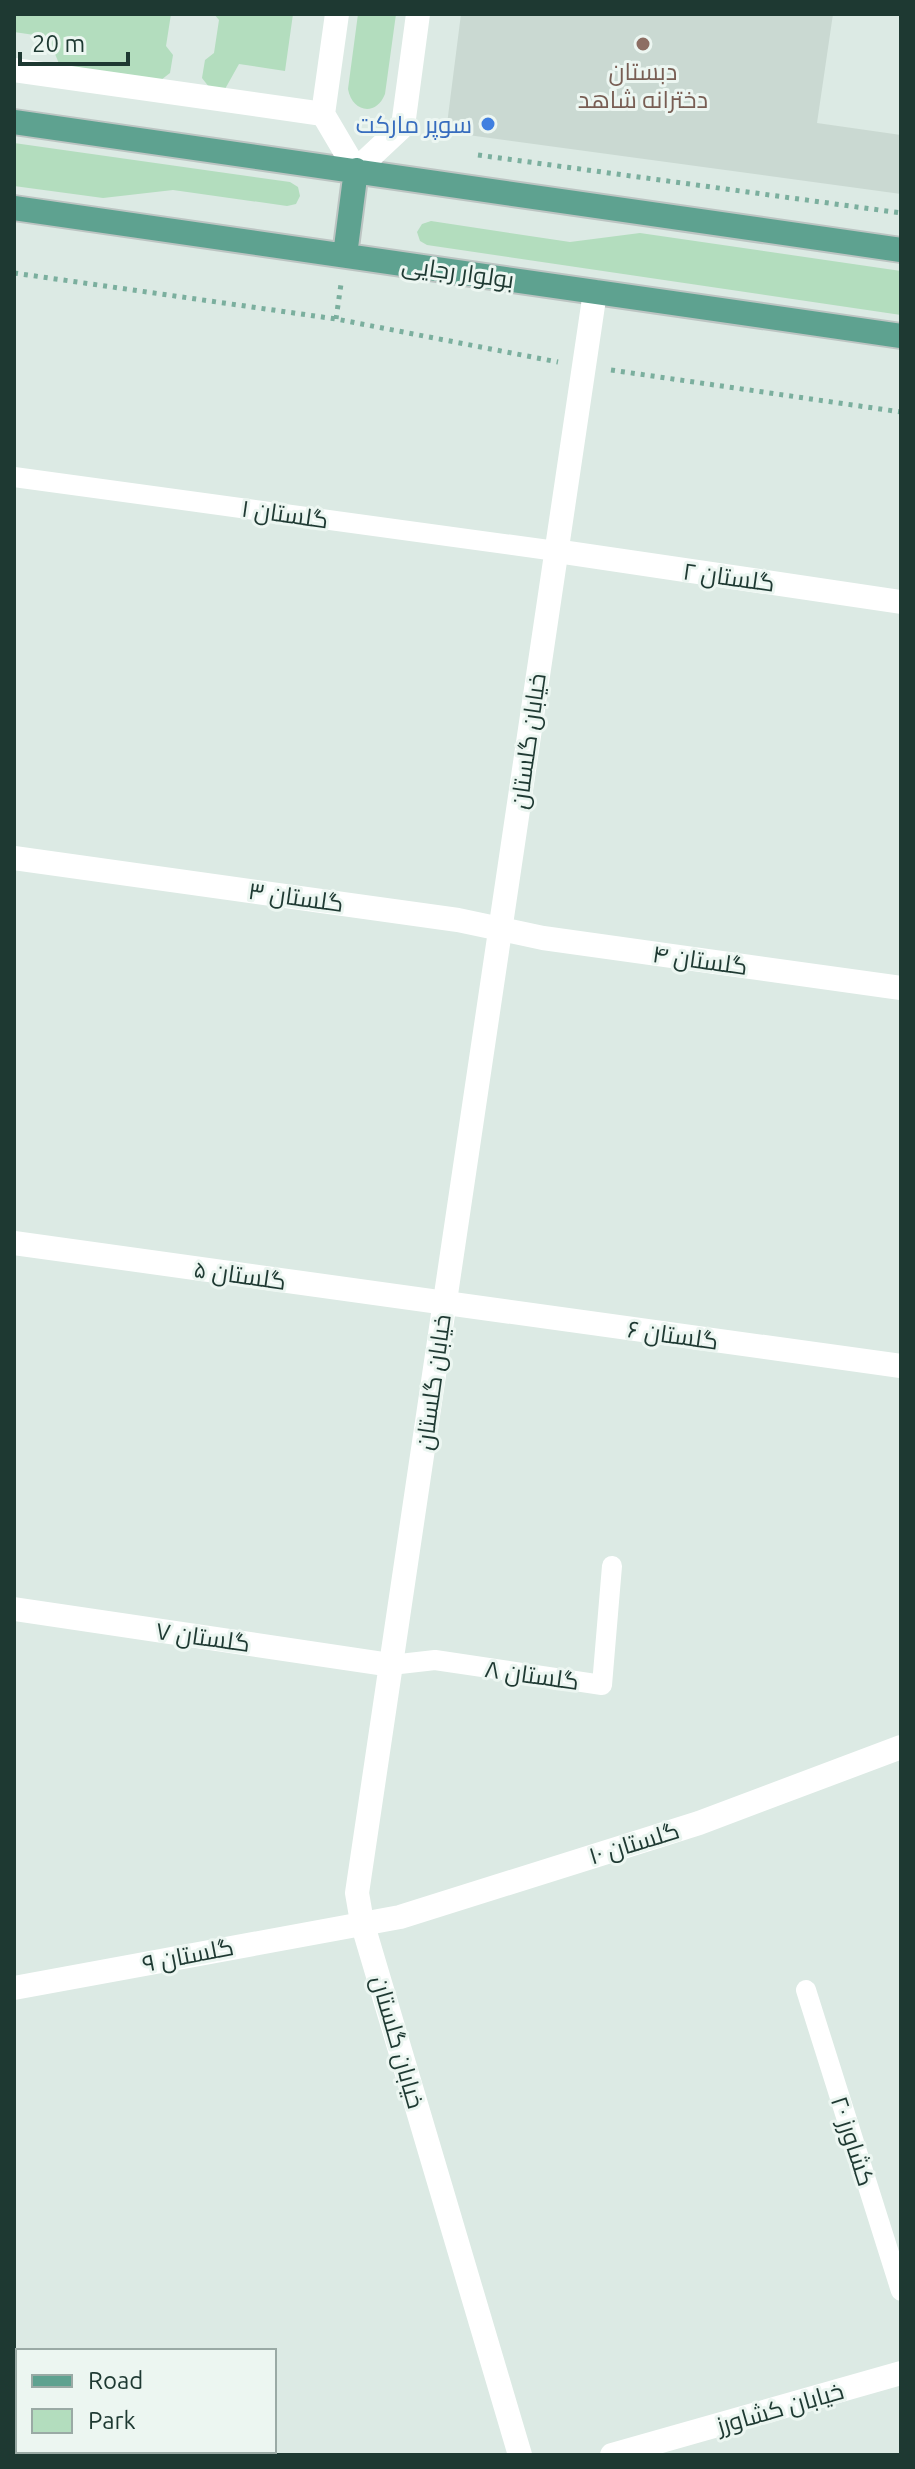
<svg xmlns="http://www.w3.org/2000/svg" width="915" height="2469" font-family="Ubuntu,Cairo,sans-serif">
	<rect width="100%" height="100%" fill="#dceae4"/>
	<path fill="#cad9d2" d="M 461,14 L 833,14 L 817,123 L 901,135 L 901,194 L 446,132 Z"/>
	<path fill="#b3ddbe" d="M 14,14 L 171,14 L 166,46 L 173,55 L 170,73 L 161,80 L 60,66 L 48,37 L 14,32 Z
		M 214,14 L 293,14 L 285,71 L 239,64 L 225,89 L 209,87 L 202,78 L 205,60 L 214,53 L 219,20 Z
		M 358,14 L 396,14 L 385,94 C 376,117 352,112 348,89 Z
		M 14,143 L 290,182 L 298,187 L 300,196 L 296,204 L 287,206 L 173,190 L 103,198 L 14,186 Z
		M 431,221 L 570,242 L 640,233 L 901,271 L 901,315 L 427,245 L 420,241 L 417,232 L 422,224 Z"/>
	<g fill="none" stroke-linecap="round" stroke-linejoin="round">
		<g stroke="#bcc4c2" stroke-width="28">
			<path id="primary" d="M 14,122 L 901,250
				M 14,208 L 901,336
				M 345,255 L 356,170"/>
		</g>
		<path stroke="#7baf9e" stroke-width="5" stroke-dasharray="4 6" stroke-linecap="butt" d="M 478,155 L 901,213
			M 14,273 L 336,319 L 558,362
			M 336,319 L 341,284
			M 611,370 L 901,412"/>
		<path stroke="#fff" stroke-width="20" d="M 14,477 L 556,551
			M 391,1665 L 435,1660 L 602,1685 L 612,1566
			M 806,1990 L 901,2291"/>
		<path stroke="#fff" stroke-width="24" d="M 14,70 L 323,114
			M 556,551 L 901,602
			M 14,858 L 458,920 L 543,938 L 901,988
			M 14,1243 L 901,1366
			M 14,1609 L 391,1665
			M 14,1988 L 400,1917 L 699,1823 L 901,1747"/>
		<path stroke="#fff" stroke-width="24" d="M 337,14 L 323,114 L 356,170 L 403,126 L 418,14
			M 520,2455 L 362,1922 L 357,1893 L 595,292
			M 612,2455 L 901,2373"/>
		<use href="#primary" stroke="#5ea290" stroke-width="24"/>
	</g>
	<circle fill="#8d6e63" stroke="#ecf6f1" stroke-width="3" cx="643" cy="44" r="8"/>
	<circle fill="#3f7fe0" stroke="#ecf6f1" stroke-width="3" cx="488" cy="124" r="8"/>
	<g text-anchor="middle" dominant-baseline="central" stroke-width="6" stroke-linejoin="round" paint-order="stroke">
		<g font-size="24" fill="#785e54" stroke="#ecf6f1">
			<text x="643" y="71">دبستان<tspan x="643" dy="28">دخترانه شاهد</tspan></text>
		</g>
		<g font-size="24" fill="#366cbe" stroke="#ecf6f1" text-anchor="end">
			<text x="472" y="124">سوپر مارکت</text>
		</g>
		<g font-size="24" fill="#1e3932" stroke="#ecf6f1">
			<text transform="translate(458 272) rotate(8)">بولوار رجایی</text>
			<text transform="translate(285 514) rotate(8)">گلستان ۱</text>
			<text transform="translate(729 577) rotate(8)">گلستان ۲</text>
			<text transform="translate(528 741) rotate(-82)">خیابان گلستان</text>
			<text transform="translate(296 897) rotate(8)">گلستان ۳</text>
			<text transform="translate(700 960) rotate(8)">گلستان ۴</text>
			<text transform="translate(240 1275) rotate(8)">گلستان ۵</text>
			<text transform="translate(673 1335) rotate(8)">گلستان ۶</text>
			<text transform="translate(433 1382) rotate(-82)">خیابان گلستان</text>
			<text transform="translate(203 1637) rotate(8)">گلستان ۷</text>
			<text transform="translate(532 1675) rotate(8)">گلستان ۸</text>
			<text transform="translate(634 1843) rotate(-17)">گلستان ۱۰</text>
			<text transform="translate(188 1955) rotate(-11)">گلستان ۹</text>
			<text transform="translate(398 2042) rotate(74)">خیابان گلستان</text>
			<text transform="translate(853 2141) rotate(72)">کشاورز ۲۰</text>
			<text transform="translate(780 2408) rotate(-16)">خیابان کشاورز</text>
		</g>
	</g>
	<rect width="915" height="2469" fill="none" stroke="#1e3932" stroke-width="32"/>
	<rect x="16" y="2349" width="260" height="104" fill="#ecf6f1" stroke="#9aaaa5" stroke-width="2"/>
	<rect x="32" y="2375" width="40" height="12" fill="#5ea290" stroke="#9aaaa5" stroke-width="2"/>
	<text x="88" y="2389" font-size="24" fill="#1e3932">Road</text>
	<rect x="32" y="2409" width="40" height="24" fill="#b3ddbe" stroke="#9aaaa5" stroke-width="2"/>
	<text x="88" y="2429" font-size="24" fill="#1e3932">Park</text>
	<path d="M20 52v12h108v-12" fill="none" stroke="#1e3932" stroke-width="4"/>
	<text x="32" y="52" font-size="24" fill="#1e3932" stroke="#ecf6f1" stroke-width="6" paint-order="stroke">20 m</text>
</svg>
